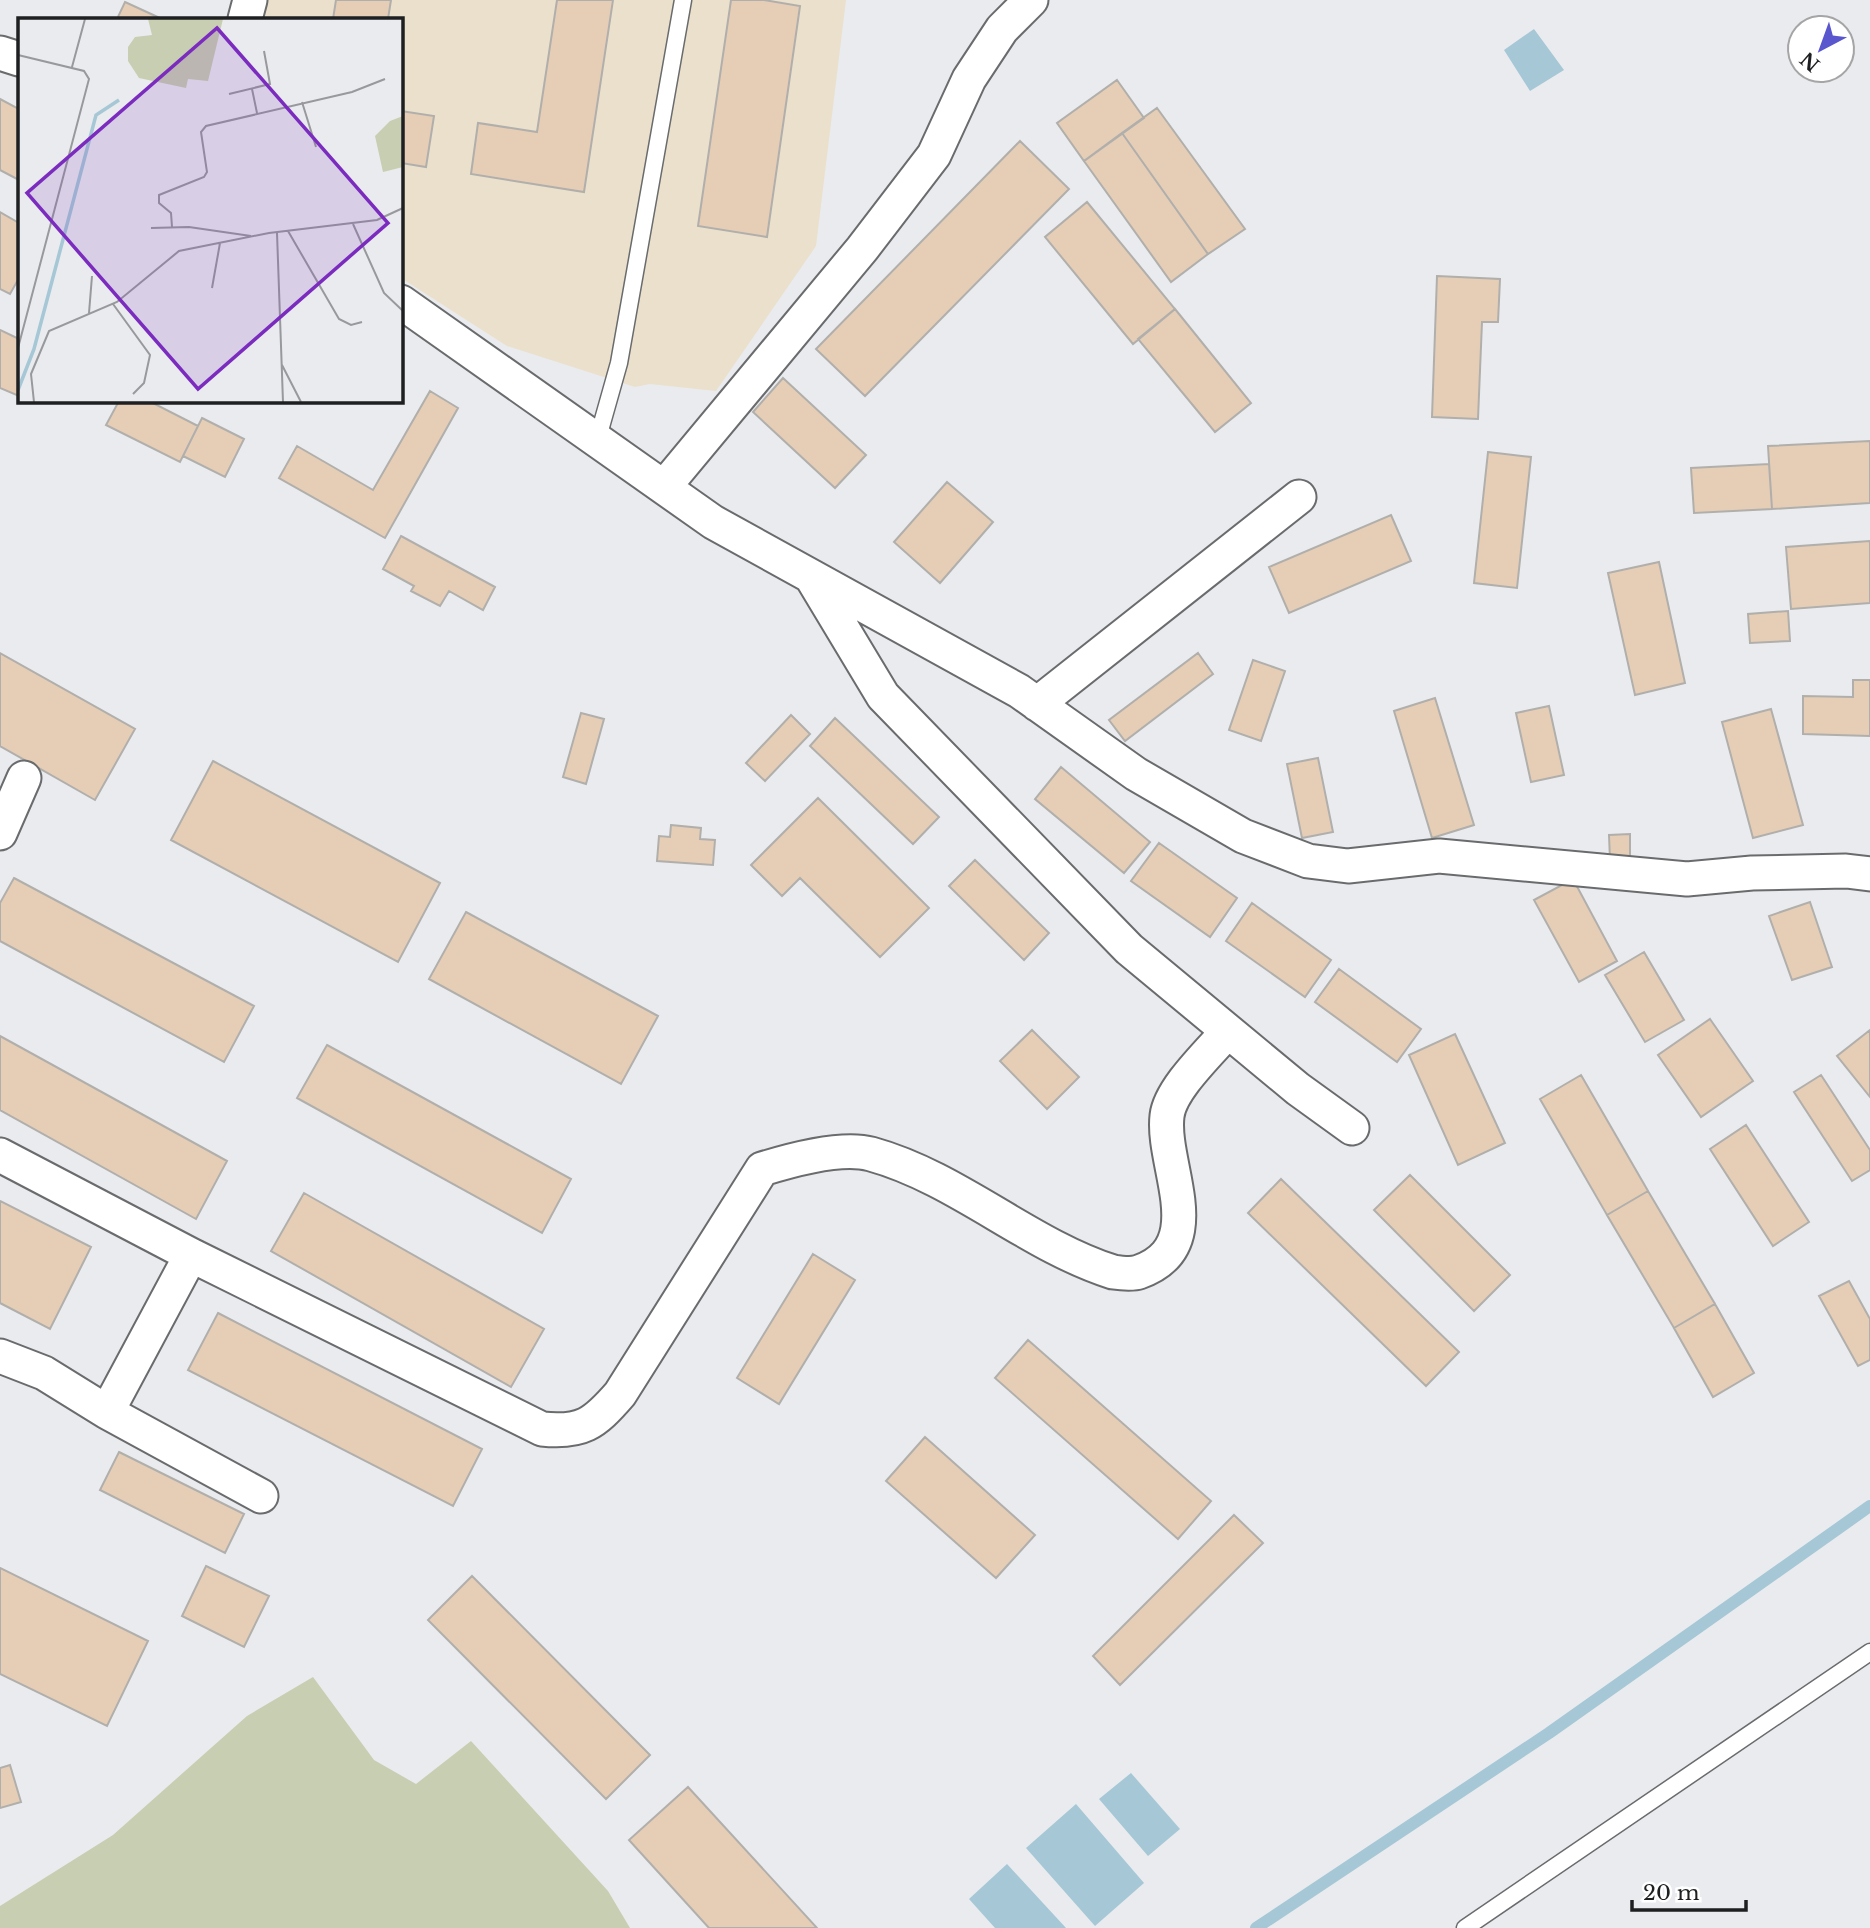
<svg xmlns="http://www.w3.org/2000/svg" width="1870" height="1928" font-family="'Libre Baskerville',serif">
	<rect width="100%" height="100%" fill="#e9ebee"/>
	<path fill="#ebe0cb" d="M 266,0 L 846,0 L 816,246 L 716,391 L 650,384 L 635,387 L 507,346 L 401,278 L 401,19 L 260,19 Z"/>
	<path fill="#c8ceb1" d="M 313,1677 L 374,1760 L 416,1784 L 471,1741 L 608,1891 L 630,1928 L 0,1928 L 0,1906 L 113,1835 L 247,1716 Z"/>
	<path fill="#a5c7d6" d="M 1534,29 L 1564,70 L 1530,91 L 1504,50 Z
		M 1131,1773 L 1180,1829 L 1148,1856 L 1099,1799 Z
		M 1076,1804 L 1144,1883 L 1095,1926 L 1026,1848 Z
		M 1007,1864 L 1066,1928 L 995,1928 L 969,1899 Z"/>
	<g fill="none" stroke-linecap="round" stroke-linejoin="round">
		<path stroke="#a5c7d6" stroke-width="12" d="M 1256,1928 L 1549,1733 L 1870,1506"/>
	</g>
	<path fill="#e6ceb6" stroke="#b1afac" stroke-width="2" d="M 336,0 L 391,0 L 388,19 L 333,19 Z
		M 557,0 L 613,0 L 584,192 L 471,174 L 478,123 L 537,132 Z
		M 731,0 L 764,0 L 800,6 L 767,237 L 698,226 Z
		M 125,2 L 162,19 L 117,19 Z
		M 1117,80 L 1144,118 L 1084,161 L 1057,123 Z
		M 0,99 L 19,109 L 19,180 L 0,170 Z
		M 1157,108 L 1245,229 L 1208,254 L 1122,133 Z
		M 401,111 L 434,116 L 426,167 L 401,163 Z
		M 1122,133 L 1208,254 L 1171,282 L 1084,161 Z
		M 1020,141 L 1069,189 L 865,396 L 816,349 Z
		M 1087,202 L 1175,309 L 1133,344 L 1045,237 Z
		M 0,212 L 19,223 L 19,278 L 10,294 L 0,289 Z
		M 1437,276 L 1500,279 L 1498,322 L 1482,322 L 1478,419 L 1432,417 Z
		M 1175,309 L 1251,403 L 1215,432 L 1138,339 Z
		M 0,330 L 19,339 L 19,396 L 0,388 Z
		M 783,378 L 866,455 L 835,488 L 753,412 Z
		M 430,391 L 458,408 L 385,538 L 279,478 L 297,446 L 373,490 Z
		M 119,401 L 149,401 L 198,426 L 180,462 L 106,425 Z
		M 202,418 L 244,439 L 225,477 L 183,456 Z
		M 1870,441 L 1870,503 L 1772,509 L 1768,446 Z
		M 1488,452 L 1531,457 L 1517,588 L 1474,583 Z
		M 1769,464 L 1772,509 L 1694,513 L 1691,468 Z
		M 947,482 L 993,522 L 940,583 L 894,542 Z
		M 1391,515 L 1411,561 L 1289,613 L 1269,567 Z
		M 401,536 L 495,587 L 483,610 L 449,591 L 440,606 L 411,591 L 414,586 L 383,569 Z
		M 1870,541 L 1870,603 L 1791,609 L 1786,547 Z
		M 1659,562 L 1685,683 L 1635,695 L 1608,573 Z
		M 1788,611 L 1790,641 L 1750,643 L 1748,614 Z
		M 0,653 L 135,729 L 95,800 L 0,746 Z
		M 1198,653 L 1213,674 L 1125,741 L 1109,720 Z
		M 1253,660 L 1285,671 L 1261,741 L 1229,730 Z
		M 1853,680 L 1870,680 L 1870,736 L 1803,734 L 1803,696 L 1853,697 Z
		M 1435,698 L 1474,825 L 1432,838 L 1394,711 Z
		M 1549,706 L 1564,775 L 1531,782 L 1516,713 Z
		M 1771,709 L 1803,825 L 1753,838 L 1722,722 Z
		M 581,713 L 604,719 L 586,784 L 563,777 Z
		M 791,715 L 810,734 L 765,781 L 746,763 Z
		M 835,718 L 939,817 L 913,844 L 810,746 Z
		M 1318,758 L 1333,832 L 1302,838 L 1287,764 Z
		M 213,761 L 440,883 L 398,962 L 171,840 Z
		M 1061,767 L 1150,842 L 1124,873 L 1035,799 Z
		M 818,798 L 929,908 L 880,957 L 800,878 L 782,896 L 751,865 Z
		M 671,825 L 701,828 L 700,839 L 715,840 L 713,865 L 657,861 L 659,836 L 670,837 Z
		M 1630,834 L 1630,860 L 1610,860 L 1609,835 Z
		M 1159,843 L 1237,898 L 1210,937 L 1131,881 Z
		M 975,860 L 1049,933 L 1024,960 L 949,886 Z
		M 14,878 L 254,1006 L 224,1062 L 0,941 L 0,903 Z
		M 1573,879 L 1617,961 L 1579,982 L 1534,900 Z
		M 1810,902 L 1832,967 L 1792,980 L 1769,916 Z
		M 1252,903 L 1331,960 L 1305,997 L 1226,941 Z
		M 466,912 L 658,1016 L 621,1084 L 429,979 Z
		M 1644,952 L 1684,1020 L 1645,1042 L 1605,975 Z
		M 1339,969 L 1421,1029 L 1397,1062 L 1315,1002 Z
		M 1710,1019 L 1753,1081 L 1701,1117 L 1658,1055 Z
		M 1032,1030 L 1079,1077 L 1047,1109 L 1000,1061 Z
		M 1870,1030 L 1870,1097 L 1837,1056 Z
		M 1455,1034 L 1505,1143 L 1458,1165 L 1409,1055 Z
		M 0,1036 L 227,1161 L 196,1219 L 0,1110 Z
		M 327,1045 L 571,1179 L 542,1233 L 297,1098 Z
		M 1581,1075 L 1648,1191 L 1607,1215 L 1540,1099 Z
		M 1821,1075 L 1870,1150 L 1870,1170 L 1852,1181 L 1794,1092 Z
		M 1746,1125 L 1809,1222 L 1773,1246 L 1710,1149 Z
		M 1410,1175 L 1510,1275 L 1474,1311 L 1374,1210 Z
		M 1281,1179 L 1459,1352 L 1426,1386 L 1248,1213 Z
		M 1648,1191 L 1715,1304 L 1674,1328 L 1607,1215 Z
		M 304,1193 L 544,1329 L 511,1387 L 271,1251 Z
		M 0,1201 L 91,1247 L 50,1329 L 0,1303 Z
		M 813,1254 L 855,1280 L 779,1404 L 737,1378 Z
		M 1849,1281 L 1870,1319 L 1870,1360 L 1858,1366 L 1819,1296 Z
		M 1715,1304 L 1754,1373 L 1713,1397 L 1674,1328 Z
		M 218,1313 L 482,1449 L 453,1506 L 188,1370 Z
		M 1028,1340 L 1211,1501 L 1178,1539 L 995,1378 Z
		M 925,1437 L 1035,1535 L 996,1578 L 886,1481 Z
		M 119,1452 L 244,1514 L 225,1553 L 100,1490 Z
		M 1234,1515 L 1263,1543 L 1120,1685 L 1093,1656 Z
		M 206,1566 L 269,1596 L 244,1647 L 182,1616 Z
		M 0,1568 L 148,1641 L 107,1726 L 0,1674 Z
		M 472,1576 L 650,1755 L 606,1799 L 428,1620 Z
		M 10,1765 L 21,1802 L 0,1808 L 0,1768 Z
		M 688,1787 L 817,1928 L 709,1928 L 629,1840 Z"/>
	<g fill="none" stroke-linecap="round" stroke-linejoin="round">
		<g stroke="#696b6d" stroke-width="19">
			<path id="service" d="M 597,441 L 619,363 L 683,0
				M 1465,1928 L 1870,1652"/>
		</g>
		<g stroke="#696b6d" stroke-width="37">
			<path id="minor" d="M 245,19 L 250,0
				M 0,53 L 19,59
				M 401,302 L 713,522 L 1019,691 L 1136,774 L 1243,836 L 1308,861 L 1348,866 L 1439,856 L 1687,879 L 1752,873 L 1846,871 L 1870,874
				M 664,487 L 862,249 L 934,155 L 969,79 L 1002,29 L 1031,0
				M 812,578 L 883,696 L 1129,949 L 1298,1089 L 1352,1128
				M 1037,704 L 1299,497
				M 0,833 L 24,778
				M 0,1155 L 191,1255 L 542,1429 C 582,1433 594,1424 620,1394 L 762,1169 C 791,1160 842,1146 871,1154 C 958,1178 1028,1245 1113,1272 C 1120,1273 1133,1274 1139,1272 C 1212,1246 1161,1166 1167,1116 C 1170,1089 1210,1052 1228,1031
				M 0,1356 L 44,1373 L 107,1412 L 261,1496
				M 107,1412 L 191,1255"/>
		</g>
		<use href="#service" stroke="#fff" stroke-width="16"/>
		<use href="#minor" stroke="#fff" stroke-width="33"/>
	</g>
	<g transform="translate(18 18)">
		<rect width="385" height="385" fill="#e9ebee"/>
		<path d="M 130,1 L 205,1 L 190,63 L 170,61 L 168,70 L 121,60 L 110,43 L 110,29 L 117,19 L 134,17 ZM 385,98 L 385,149 L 365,154 L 357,118 L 372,103 Z" fill="#c8ceb1"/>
		<path fill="none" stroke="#a5c7d6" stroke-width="3.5" d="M 0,372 L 16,331 L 78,97 L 101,82"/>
		<path fill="none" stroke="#98999c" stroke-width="2" d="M 0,37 L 66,53 L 71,61 L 0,330M 54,49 L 67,1M 234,71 L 239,95M 211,76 L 252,66 L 246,33M 284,84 L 298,129M 335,206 L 366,275 L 385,293M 154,209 L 153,195 L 141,185 L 141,177 L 186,159 L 189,154 L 183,114 L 188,108 L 334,74 L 367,61M 133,210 L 171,209 L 233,218M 270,213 L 321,301 L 333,307 L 344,304M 259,215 L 265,384M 194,270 L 202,225M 95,286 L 132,337 L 126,365 L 115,376M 71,295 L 74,258M 264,347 L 283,384M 16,384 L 13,356 L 31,313 L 99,284 L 161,233 L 251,215 L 359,202 L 385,190"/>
		<path fill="#7b2cbf" fill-opacity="0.15" stroke="#7b2cbf" stroke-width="3.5" d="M 199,10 L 370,205 L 180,371 L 9,175 Z"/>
		<rect width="385" height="385" fill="none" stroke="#1e1f20" stroke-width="3.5"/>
	</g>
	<g transform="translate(1821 49) rotate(221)"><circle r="33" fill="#ffffff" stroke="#a5a5a6" stroke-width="2"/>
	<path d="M0-5L12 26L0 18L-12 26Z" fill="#5956ce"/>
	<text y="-10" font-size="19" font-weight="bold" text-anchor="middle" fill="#1e1f20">N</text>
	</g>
	<path d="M1632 1900v10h114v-10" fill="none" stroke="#1e1f20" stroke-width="3.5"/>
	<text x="1643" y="1900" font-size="21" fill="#1e1f20" stroke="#ffffff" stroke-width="5" paint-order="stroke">20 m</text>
</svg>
